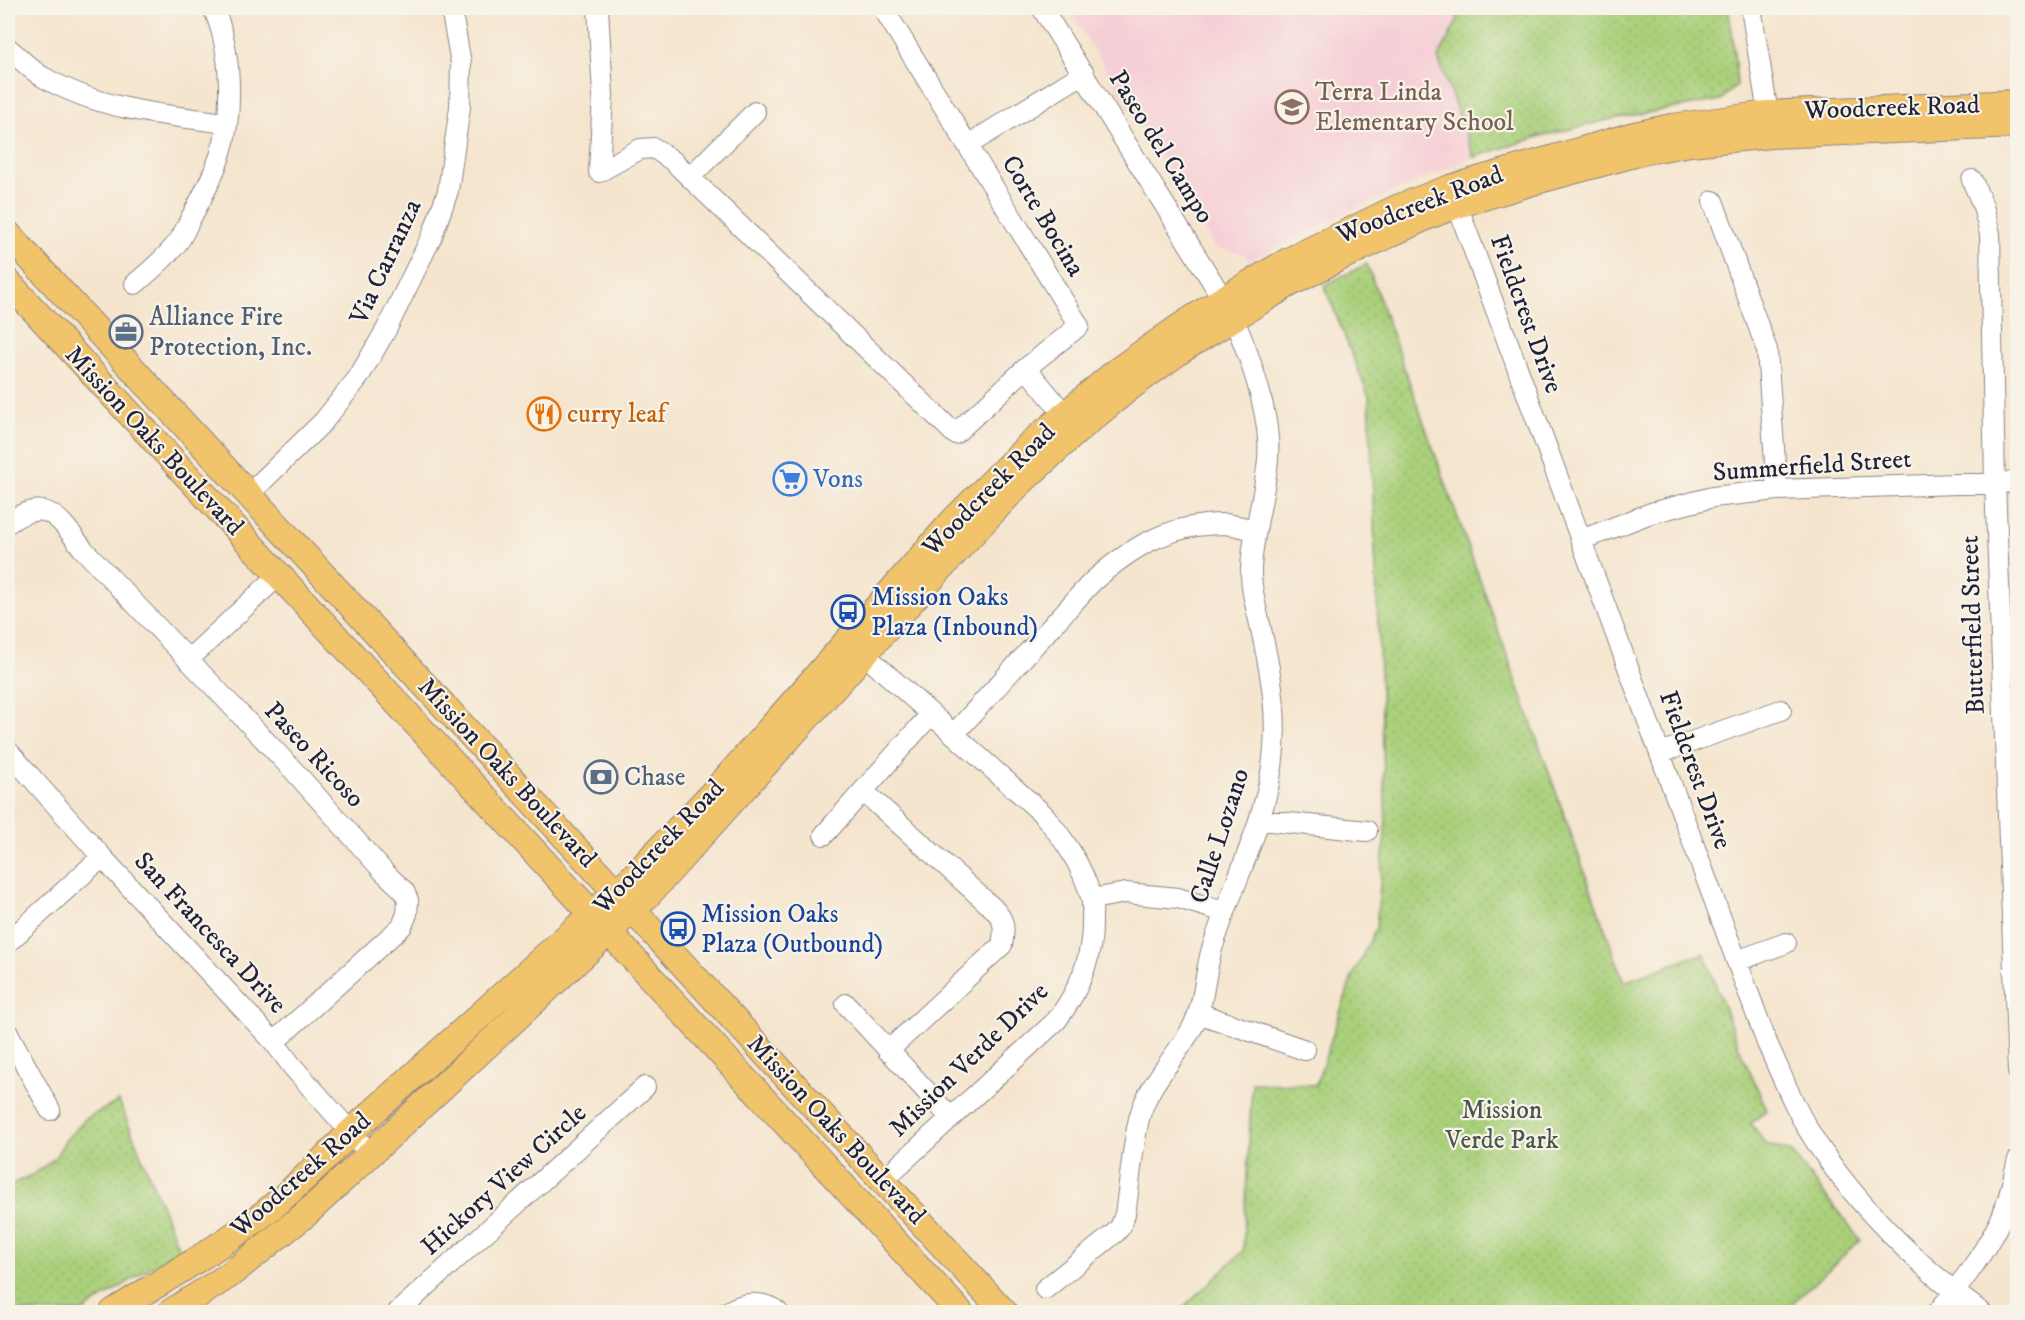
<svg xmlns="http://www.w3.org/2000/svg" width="2025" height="1320" font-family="'IM FELL DW Pica',serif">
	<defs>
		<pattern id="park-dots" width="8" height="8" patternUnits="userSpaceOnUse" patternTransform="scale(1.5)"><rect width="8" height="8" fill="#aad07b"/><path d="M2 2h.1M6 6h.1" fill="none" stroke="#92b26b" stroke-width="1.8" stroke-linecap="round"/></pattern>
	</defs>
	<rect width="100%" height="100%" fill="#f7f3e8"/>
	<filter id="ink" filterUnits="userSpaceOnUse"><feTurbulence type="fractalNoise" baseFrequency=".0167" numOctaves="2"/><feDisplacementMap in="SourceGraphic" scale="12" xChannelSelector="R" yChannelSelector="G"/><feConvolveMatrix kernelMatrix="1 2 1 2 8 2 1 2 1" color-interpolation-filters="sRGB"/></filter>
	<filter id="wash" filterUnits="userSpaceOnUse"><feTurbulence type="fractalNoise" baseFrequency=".008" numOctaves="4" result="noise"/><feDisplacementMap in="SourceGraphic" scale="24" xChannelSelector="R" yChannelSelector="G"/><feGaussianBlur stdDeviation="1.35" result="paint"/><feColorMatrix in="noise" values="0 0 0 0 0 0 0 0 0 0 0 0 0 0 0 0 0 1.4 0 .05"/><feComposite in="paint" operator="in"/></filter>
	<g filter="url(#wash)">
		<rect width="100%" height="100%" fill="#f5e5ce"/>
		<path fill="#f6cfd6" d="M 1068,8 L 1459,8 L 1457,21 L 1438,58 L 1474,157 L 1369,202 L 1249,261 L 1245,254 L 1215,248 Z"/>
		<path fill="url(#park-dots)" stroke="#66795b" stroke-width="1.5" d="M 1459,8 L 1728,8 L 1732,31 L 1737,85 L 1721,100 L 1612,119 L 1538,137 L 1474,157 L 1438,58 L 1457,21 Z
			M 1367,264 L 1624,982 L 1704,953 L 1738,1045 L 1767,1110 L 1751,1123 L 1765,1144 L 1791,1152 L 1860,1240 L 1788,1307 L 1771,1312 L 1179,1312 L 1243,1251 L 1252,1083 L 1316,1085 L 1352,977 L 1376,928 L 1386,824 L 1369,397 L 1324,285 Z
			M 119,1101 L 179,1249 L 82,1312 L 8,1312 L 8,1186 L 34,1174 L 55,1158 L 65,1141 L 85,1119 Z"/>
	</g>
	<g filter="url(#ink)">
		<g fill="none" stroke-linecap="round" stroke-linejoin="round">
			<g stroke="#8c8484" stroke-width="22">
				<path id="minor" d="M 598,8 L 603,95 L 599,172 L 640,149 L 654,148 L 673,161 L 955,434 L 1026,368
					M 883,8 L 1079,326 L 1026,368 L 1074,426
					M 1042,8 L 1223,299 C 1245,338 1272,414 1268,459 C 1265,495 1253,531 1251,568 C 1250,590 1258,613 1262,634 C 1272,678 1279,721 1272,767 C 1262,831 1231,888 1212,949 C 1204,974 1205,1004 1192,1028 C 1175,1059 1148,1083 1139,1119 C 1132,1149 1130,1182 1125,1214 L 1121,1226 L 1115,1233 L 1045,1289
					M 1751,8 L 1770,126
					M 8,48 C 19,57 30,70 43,77 C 100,110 163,115 227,123
					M 968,145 L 1084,73
					M 690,177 L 755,112
					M 1972,180 L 1983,206 L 1990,234 L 1995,483 L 2018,1071
					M 1453,194 L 1767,1043 C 1780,1071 1791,1100 1806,1126 C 1848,1197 1915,1264 1981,1312
					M 1713,201 L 1767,350 L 1777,490
					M 135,284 C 150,271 166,258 178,242 C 184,234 188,223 193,214 C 203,196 213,176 220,156 C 234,114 232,48 213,8
					M 249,494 L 323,422 L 358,378 L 386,330 L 432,236 L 448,191 L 460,107 L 461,63 L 451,8
					M 8,523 C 46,495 59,518 83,549 L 294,771 L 384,872 L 404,891 L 408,900 L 407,914 L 402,926 L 274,1042
					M 1581,540 L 1651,513 L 1713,497 L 1777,490 L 2018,482
					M 855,646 L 1043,814 C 1064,839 1082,865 1091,897 C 1093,904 1092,912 1092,920 C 1093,958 1079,991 1056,1021 L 882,1181
					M 188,660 L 278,576
					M 954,734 L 1091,583 C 1131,547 1169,524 1224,524 C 1235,525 1246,528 1256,530
					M 8,751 L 102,857 L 274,1042 L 292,1066 L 370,1154
					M 1660,753 L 1781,710
					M 863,791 L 994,909 C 1005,920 1005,929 1002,945 L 888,1051
					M 1260,820 L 1367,831
					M 824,835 L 931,714
					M 1092,899 L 1126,893 L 1178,898 L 1224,912
					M 8,942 L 102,857
					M 1737,961 L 1786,943
					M 846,1004 L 951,1118
					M 1198,1013 L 1305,1050
					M 8,1033 L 50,1110
					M 398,1312 L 645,1087
					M 727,1312 C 743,1302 762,1300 778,1312
					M 1938,1312 C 1959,1286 1981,1258 1997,1227 C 2008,1207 2012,1182 2018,1160"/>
			</g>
			<g stroke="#8c8484" stroke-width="28">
				<path id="major" d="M 8,234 L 1004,1312
					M 8,282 L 960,1312
					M 113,1312 C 165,1279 218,1249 267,1211 C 297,1187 324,1159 351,1132 L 633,877 L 724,781 L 953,521 L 1030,444 L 1117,371 L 1181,326 L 1223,299 L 1288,261 L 1397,208 L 1450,188 L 1634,135 L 1672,127 L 1768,114 L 2018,103
					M 171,1312 L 228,1276 L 306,1214 L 648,895 L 969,537 L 1018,485 L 1077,431 L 1129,388 L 1183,349 L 1287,285 L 1337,259 L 1426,217 L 1457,205 L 1536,181 L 1646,151 L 1690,143 L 1771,135 L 2018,125"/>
			</g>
			<use href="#minor" stroke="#fff" stroke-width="20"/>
			<use href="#major" stroke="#f1c36a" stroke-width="26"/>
		</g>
	</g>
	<defs>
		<g id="school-ring" transform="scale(1.725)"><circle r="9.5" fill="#f7f3e8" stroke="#8d6e63" stroke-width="1.5"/><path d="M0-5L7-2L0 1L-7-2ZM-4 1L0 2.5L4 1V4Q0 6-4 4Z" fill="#8d6e63"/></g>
		<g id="office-ring" transform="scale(1.725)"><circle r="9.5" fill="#f7f3e8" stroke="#5c6f8a" stroke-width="1.5"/><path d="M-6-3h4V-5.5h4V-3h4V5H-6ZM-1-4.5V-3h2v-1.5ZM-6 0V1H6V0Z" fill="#5c6f8a"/></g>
		<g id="restaurant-ring" transform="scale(1.725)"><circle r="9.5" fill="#f7f3e8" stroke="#e8710a" stroke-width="1.5"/><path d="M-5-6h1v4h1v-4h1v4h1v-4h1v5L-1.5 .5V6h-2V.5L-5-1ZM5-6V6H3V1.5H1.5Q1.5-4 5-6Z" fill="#e8710a"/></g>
		<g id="supermarket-ring" transform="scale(1.725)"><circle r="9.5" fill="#f7f3e8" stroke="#3f7fe0" stroke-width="1.5"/><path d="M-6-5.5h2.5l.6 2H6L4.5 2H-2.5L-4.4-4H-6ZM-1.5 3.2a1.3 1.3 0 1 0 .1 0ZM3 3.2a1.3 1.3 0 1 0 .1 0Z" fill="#3f7fe0"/></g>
		<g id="bus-ring" transform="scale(1.725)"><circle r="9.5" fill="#f7f3e8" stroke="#1a4fb4" stroke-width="1.5"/><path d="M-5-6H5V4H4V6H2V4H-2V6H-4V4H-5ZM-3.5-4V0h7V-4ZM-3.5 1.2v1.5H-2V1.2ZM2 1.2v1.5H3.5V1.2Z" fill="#1a4fb4"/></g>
		<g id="bank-ring" transform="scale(1.725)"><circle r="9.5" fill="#f7f3e8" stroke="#5c6f8a" stroke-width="1.5"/><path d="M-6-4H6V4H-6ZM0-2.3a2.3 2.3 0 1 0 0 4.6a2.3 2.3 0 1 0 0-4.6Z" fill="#5c6f8a"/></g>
	</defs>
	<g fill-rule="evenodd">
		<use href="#school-ring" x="1292" y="107"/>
		<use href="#office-ring" x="126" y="332"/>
		<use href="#restaurant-ring" x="544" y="414"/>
		<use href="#supermarket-ring" x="790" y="479"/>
		<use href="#bus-ring" x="848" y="612"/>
		<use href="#bank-ring" x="601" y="777"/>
		<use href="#bus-ring" x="678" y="929"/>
	</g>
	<g text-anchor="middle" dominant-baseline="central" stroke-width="4.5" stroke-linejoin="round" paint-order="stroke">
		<g font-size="26" fill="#785e54" stroke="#f7f3e8" text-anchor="start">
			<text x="1315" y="92">Terra Linda<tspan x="1315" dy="30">Elementary School</tspan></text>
		</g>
		<g font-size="26" fill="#22223b" stroke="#f7f3e8">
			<text transform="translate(1892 108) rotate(-2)">Woodcreek Road</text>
			<text transform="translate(1161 147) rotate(58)">Paseo del Campo</text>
			<text transform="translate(1420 205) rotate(-21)">Woodcreek Road</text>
			<text transform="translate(1043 216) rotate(59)">Corte Bocina</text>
			<text transform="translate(386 262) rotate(-65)">Via Carranza</text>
			<text transform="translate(1526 314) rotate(70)">Fieldcrest Drive</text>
			<text transform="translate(154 441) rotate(47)">Mission Oaks Boulevard</text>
			<text transform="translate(1812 466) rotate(-4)">Summerfield Street</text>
			<text transform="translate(989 490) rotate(-45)">Woodcreek Road</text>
			<text transform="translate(1973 625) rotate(-92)">Butterfield Street</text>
			<text transform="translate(314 755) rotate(47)">Paseo Ricoso</text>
			<text transform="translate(1695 770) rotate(70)">Fieldcrest Drive</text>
			<text transform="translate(507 773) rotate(47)">Mission Oaks Boulevard</text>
			<text transform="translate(1220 836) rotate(-72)">Calle Lozano</text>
			<text transform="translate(659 847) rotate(-46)">Woodcreek Road</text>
			<text transform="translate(210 933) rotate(47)">San Francesca Drive</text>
			<text transform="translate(969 1060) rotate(-44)">Mission Verde Drive</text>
			<text transform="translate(836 1130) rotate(47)">Mission Oaks Boulevard</text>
			<text transform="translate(301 1175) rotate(-41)">Woodcreek Road</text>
			<text transform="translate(504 1180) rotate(-42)">Hickory View Circle</text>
		</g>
		<g font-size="26" fill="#4e5e75" stroke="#f7f3e8" text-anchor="start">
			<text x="149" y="317">Alliance Fire<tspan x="149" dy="30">Protection, Inc.</tspan></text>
			<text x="624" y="777">Chase</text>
		</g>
		<g font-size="26" fill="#c56008" stroke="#f7f3e8" text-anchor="start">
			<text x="567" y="414">curry leaf</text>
		</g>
		<g font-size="26" fill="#366cbe" stroke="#f7f3e8" text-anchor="start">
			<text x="813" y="479">Vons</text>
		</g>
		<g font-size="26" fill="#164399" stroke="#f7f3e8" text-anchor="start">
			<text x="871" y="597">Mission Oaks<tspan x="871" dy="30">Plaza (Inbound)</tspan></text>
			<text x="701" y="914">Mission Oaks<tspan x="701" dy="30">Plaza (Outbound)</tspan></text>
		</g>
		<g font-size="26" fill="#4b564e" stroke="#f7f3e8">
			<text x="1502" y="1110">Mission<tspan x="1502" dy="30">Verde Park</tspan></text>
		</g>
	</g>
	<rect width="2025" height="1320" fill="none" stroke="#f7f3e8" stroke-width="30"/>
</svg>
